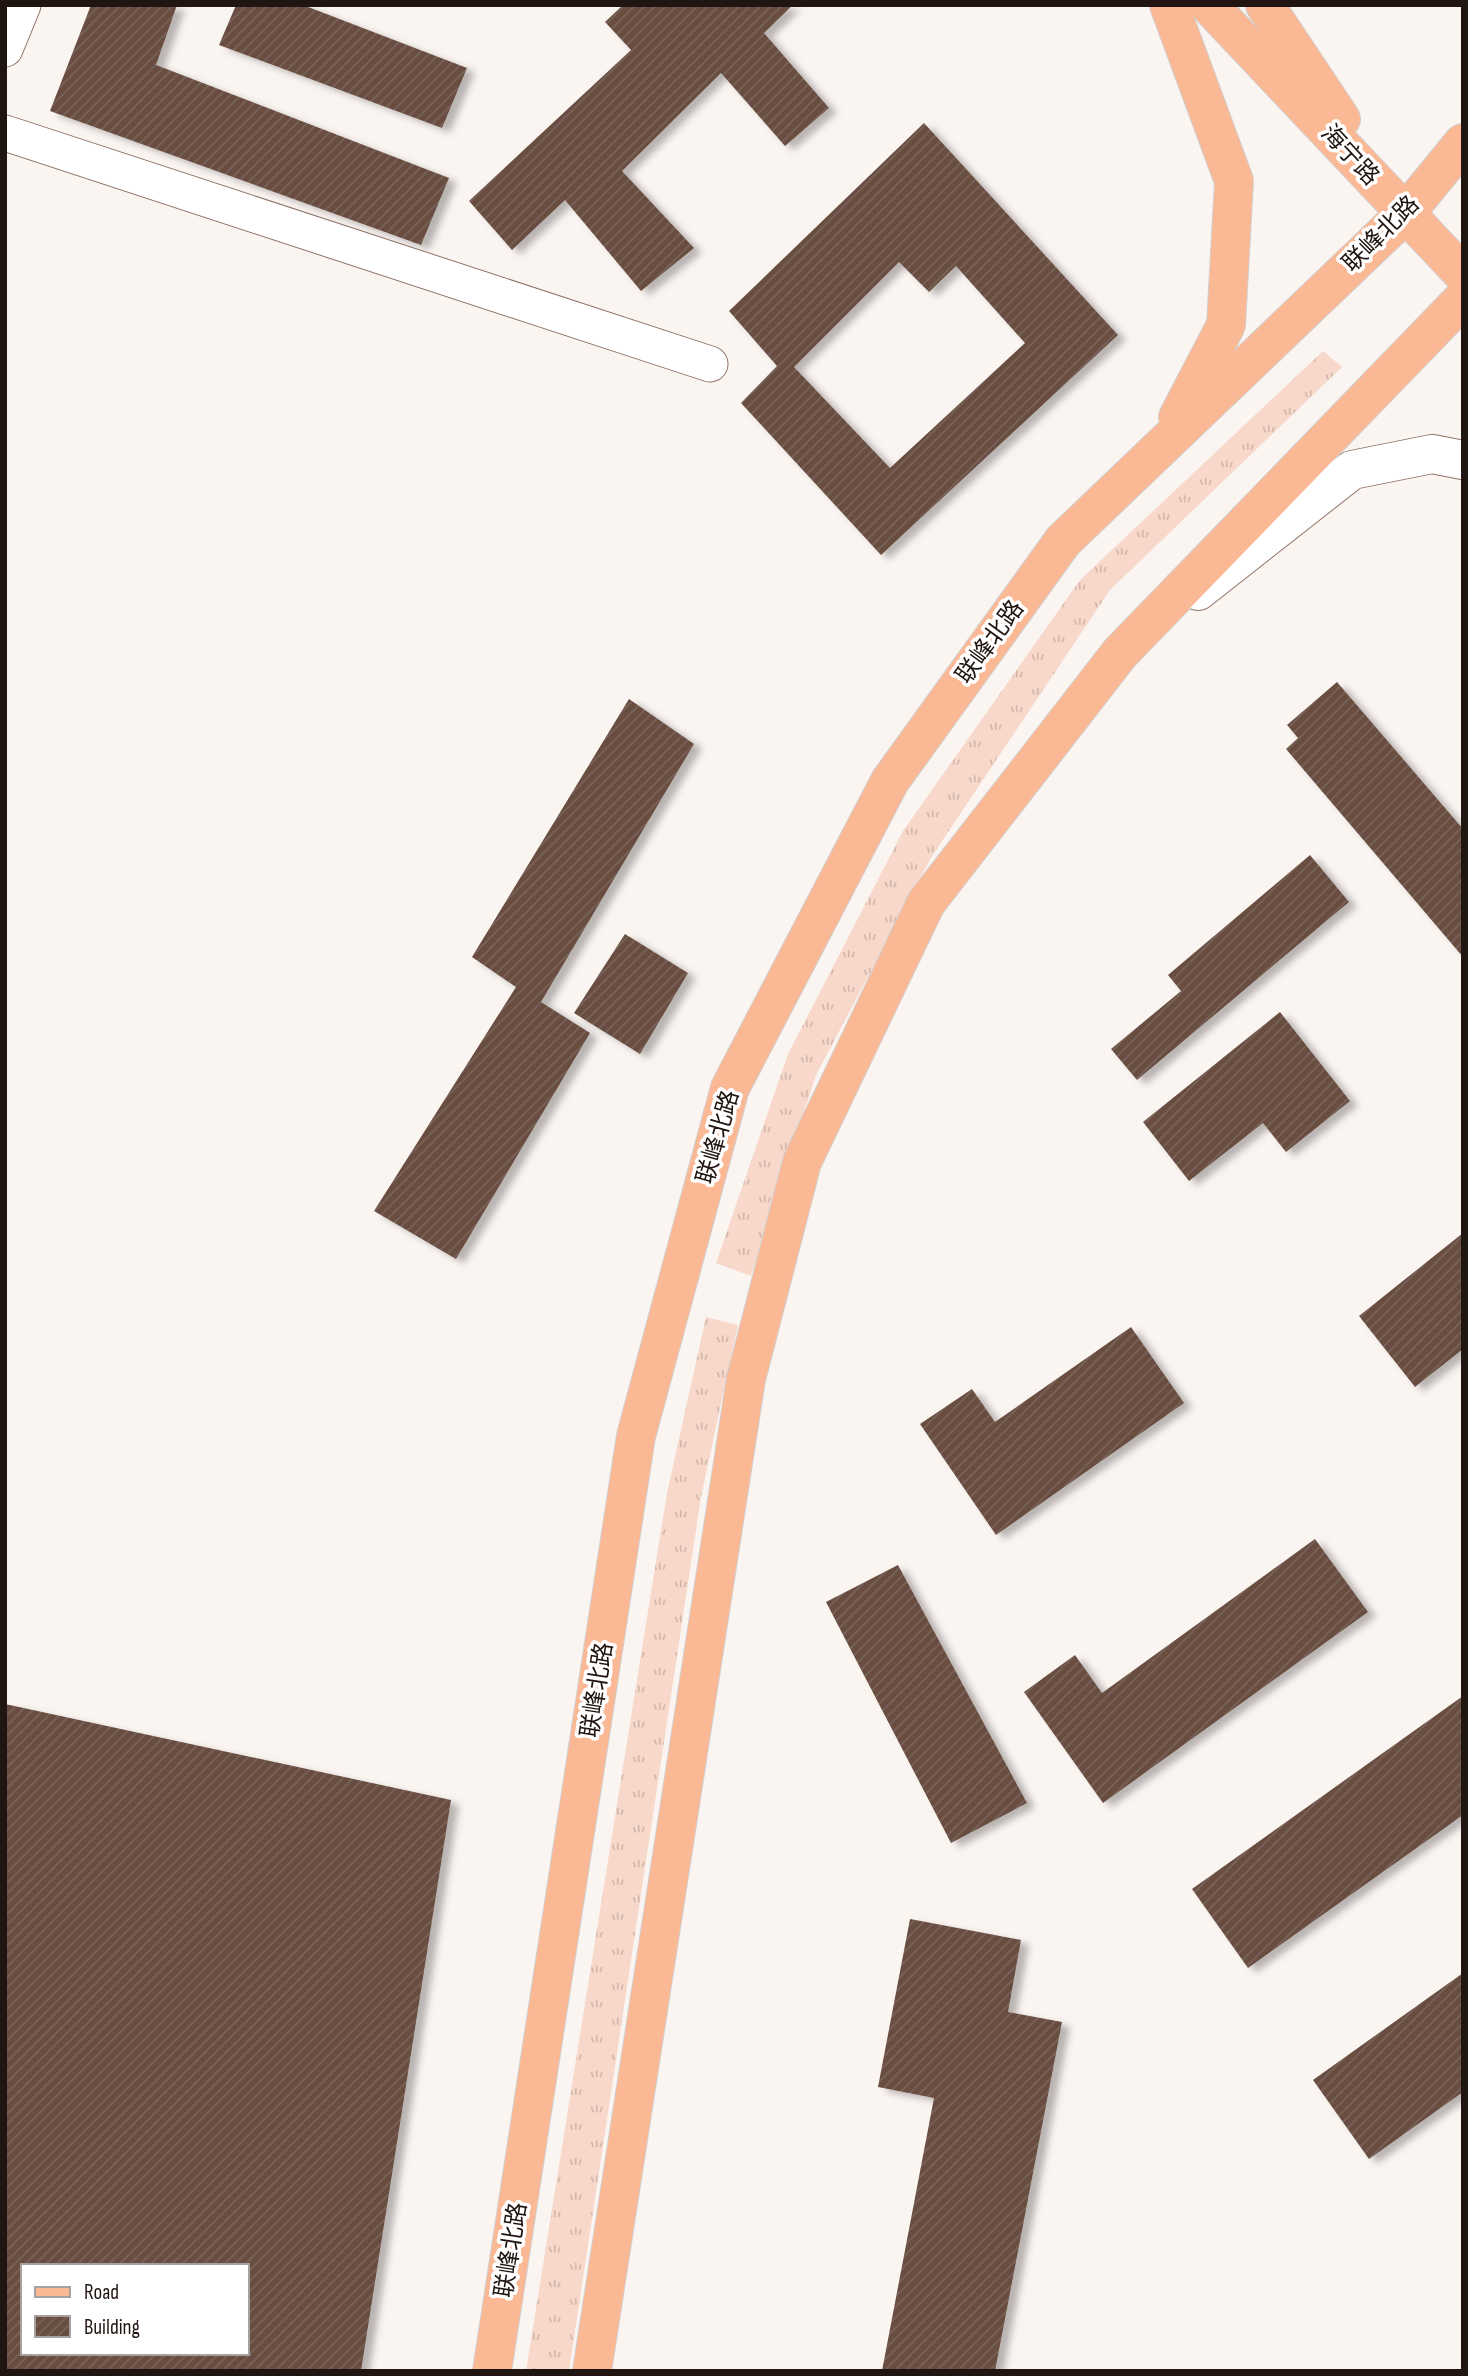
<svg xmlns="http://www.w3.org/2000/svg" width="1468" height="2376" font-family="'Sofia Sans Condensed','Noto Sans SC',sans-serif">
	<defs>
		<pattern id="grass-tufts" width="24" height="20" patternUnits="userSpaceOnUse" patternTransform="scale(1.75)"><rect width="24" height="20" fill="#f7d8ca"/><path d="M3 7l-1-3M5 7V3M7 7l1-3M15 17l-1-3M17 17v-4M19 17l1-3" fill="none" stroke="#d3b8ac"/></pattern>
		<pattern id="building-hatch" width="6" height="6" patternUnits="userSpaceOnUse" patternTransform="scale(1.75)"><rect width="6" height="6" fill="#684d41"/><path d="M-1 1l2-2M0 6l6-6M5 7l2-2" fill="none" stroke="#796359"/></pattern>
		<filter id="shadow"><feDropShadow dx="8" dy="4.5" stdDeviation="3.5" flood-color="#0004"/></filter>
	</defs>
	<rect width="100%" height="100%" fill="#fbf5f2"/>
	<path fill="url(#grass-tufts)" d="M 1323,351 L 1342,367 L 1110,590 L 932,856 L 816,1075 L 751,1276 L 716,1263 L 788,1054 L 903,831 L 1080,580 Z
		M 706,1317 L 738,1325 L 701,1497 L 569,2371 L 526,2371 L 667,1493 Z"/>
	<path fill="url(#building-hatch)" fill-rule="evenodd" filter="url(#shadow)" d="M 91,5 L 177,5 L 156,65 L 449,178 L 421,245 L 50,111 Z
		M 236,5 L 303,5 L 467,68 L 442,128 L 219,45 Z
		M 623,5 L 793,5 L 764,33 L 829,108 L 785,146 L 721,73 L 622,171 L 694,248 L 641,291 L 565,200 L 512,250 L 469,201 L 631,50 L 605,22 Z
		M 924,123 L 1118,335 L 881,555 L 741,403 L 777,366 L 729,311 ZM 899,262 L 929,292 L 956,266 L 1025,343 L 890,468 L 794,367 Z
		M 1337,682 L 1463,829 L 1463,957 L 1286,749 L 1298,738 L 1287,725 Z
		M 629,699 L 694,744 L 541,1002 L 590,1033 L 456,1259 L 374,1211 L 516,987 L 472,957 Z
		M 1310,855 L 1349,902 L 1137,1080 L 1111,1049 L 1181,991 L 1168,975 Z
		M 625,934 L 688,973 L 640,1054 L 574,1013 Z
		M 1280,1012 L 1350,1101 L 1286,1152 L 1263,1123 L 1189,1181 L 1143,1122 Z
		M 1463,1233 L 1463,1349 L 1415,1387 L 1359,1316 Z
		M 1131,1327 L 1184,1403 L 996,1535 L 920,1424 L 972,1389 L 995,1422 Z
		M 1315,1539 L 1368,1612 L 1103,1803 L 1024,1692 L 1075,1655 L 1102,1693 Z
		M 898,1565 L 1027,1803 L 951,1843 L 826,1602 Z
		M 1463,1696 L 1463,1815 L 1248,1968 L 1192,1889 Z
		M 5,1704 L 451,1800 L 361,2371 L 5,2371 ZM 23,2266 L 247,2266 L 247,2353 L 23,2353 Z
		M 910,1919 L 1021,1940 L 1008,2012 L 1062,2022 L 995,2371 L 882,2371 L 934,2098 L 878,2087 Z
		M 1463,1973 L 1463,2092 L 1369,2159 L 1313,2080 Z"/>
	<g fill="none" stroke-linecap="round" stroke-linejoin="round">
		<g stroke="#907366" stroke-width="37">
			<path id="street" d="M 5,49 L 23,5
				M 5,133 L 710,364"/>
		</g>
		<g stroke="#907366" stroke-width="40">
			<path id="secondary" d="M 1198,591 L 1352,470 L 1432,454 L 1463,460"/>
		</g>
		<g stroke="#d2d0cf" stroke-width="40">
			<path id="primary" d="M 1169,5 L 1234,181 L 1226,325 L 1178,417
				M 1209,5 L 1463,274
				M 1265,5 L 1341,119
				M 492,2371 L 636,1436 L 730,1088 L 890,781 L 1063,541 L 1405,214 L 1463,143
				M 592,2371 L 746,1379 L 802,1162 L 926,903 L 1120,653 L 1463,299"/>
		</g>
		<use href="#street" stroke="#fff" stroke-width="35"/>
		<use href="#secondary" stroke="#fff" stroke-width="38"/>
		<use href="#primary" stroke="#fbb895" stroke-width="38"/>
	</g>
	<g text-anchor="middle" dominant-baseline="central" stroke-width="7" stroke-linejoin="round" paint-order="stroke">
		<g font-size="24" fill="#201510" stroke="#fff">
			<text transform="translate(1350 155) rotate(47)">海宁路</text>
			<text transform="translate(1381 234) rotate(-45)">联峰北路</text>
			<text transform="translate(990 642) rotate(-54)">联峰北路</text>
			<text transform="translate(718 1137) rotate(-74)">联峰北路</text>
			<text transform="translate(597 1690) rotate(-81)">联峰北路</text>
			<text transform="translate(511 2250) rotate(-81)">联峰北路</text>
		</g>
	</g>
	<rect width="1468" height="2376" fill="none" stroke="#201510" stroke-width="14"/>
	<rect x="21" y="2264" width="228" height="91" fill="#ffffff" stroke="#a6a19f" stroke-width="2"/>
	<rect x="35" y="2287" width="35" height="10" fill="#fbb895" stroke="#a6a19f" stroke-width="2"/>
	<text x="84" y="2299" font-size="21" fill="#201510">Road</text>
	<rect x="35" y="2316" width="35" height="21" fill="url(#building-hatch)" stroke="#a6a19f" stroke-width="2"/>
	<text x="84" y="2334" font-size="21" fill="#201510">Building</text>
</svg>
